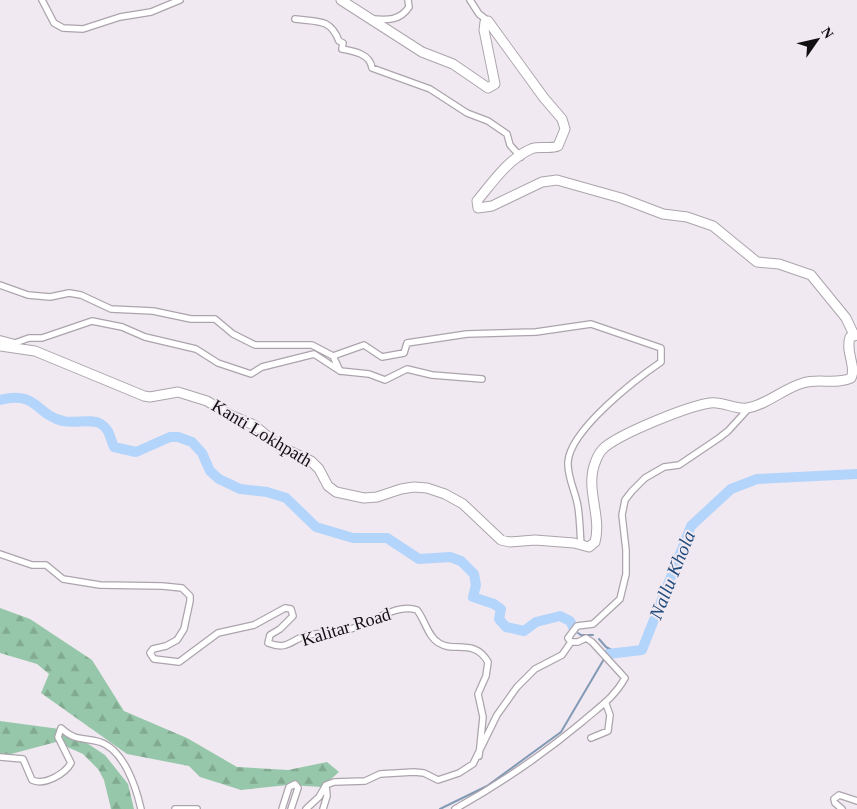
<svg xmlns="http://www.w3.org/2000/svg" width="857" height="809" font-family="Georgia,serif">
	<defs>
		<pattern id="forest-firs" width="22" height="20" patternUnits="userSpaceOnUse" patternTransform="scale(1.25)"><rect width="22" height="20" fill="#97c7aa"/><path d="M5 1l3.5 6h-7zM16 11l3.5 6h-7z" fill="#81aa91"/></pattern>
	</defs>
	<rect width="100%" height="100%" fill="#f1e9f1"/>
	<path fill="url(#forest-firs)" d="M 0,608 L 30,619 L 92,660 L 124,711 L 187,738 L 237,767 L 288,770 L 327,762 L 339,772 L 322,787 L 288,785 L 241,790 L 200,777 L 189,766 L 127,754 L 41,693 L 49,674 L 37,664 L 0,653 Z
		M 0,721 L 67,730 L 105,755 L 128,784 L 134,809 L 111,809 L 104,780 L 98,769 L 83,754 L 56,742 L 0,757 Z"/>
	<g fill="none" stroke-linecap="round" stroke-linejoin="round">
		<path stroke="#8299b5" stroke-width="2" d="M 578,633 L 581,635 L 593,635
			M 599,639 L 606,647 L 617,653
			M 440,809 L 487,786 L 561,732 L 604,659"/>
		<path stroke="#b3d4fb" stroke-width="10" d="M 0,400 C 37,390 36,415 63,421 C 75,424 91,418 101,424 C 110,429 110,439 114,447 L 136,452 L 170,437 L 178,437 L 192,442 L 202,453 L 210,471 L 219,479 L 240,489 L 267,492 L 286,498 L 316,527 L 353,538 L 387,538 L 419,559 L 450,557 L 461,561 L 474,574 L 476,585 L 473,597 L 494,604 L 501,609 L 499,619 L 506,627 L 524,631 L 536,622 L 560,616 L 570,621 L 574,629
			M 608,654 L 642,650 L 691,526 L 731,489 L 757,479 L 857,474"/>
		<g stroke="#aca4ac" stroke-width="8">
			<path id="street" d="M 42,0 L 54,23 L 63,28 L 83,29 L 120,17 L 151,12 L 180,0
				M 470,0 L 479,14 L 488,21
				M 295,19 C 318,22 330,18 339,41 L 343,43 L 342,49 C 354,51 370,54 372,68 L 430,89 L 467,113 L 488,121 L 507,134 L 510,145 L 521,157
				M 372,19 C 387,20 400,21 409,7 L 408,0
				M 0,285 L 28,295 L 50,297 L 69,293 L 81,295 L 111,309 L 153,311 L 191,319 L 215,319 L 233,334 L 255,345 L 312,345 L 333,356 L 364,345 L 382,357 L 404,353 L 407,343 L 467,334 L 536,332 L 591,324 L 661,348 L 661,362 C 636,379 570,430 568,462 C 567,477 576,493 578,507 C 580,520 580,533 581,545
				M 0,339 L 15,343 L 29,338 L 42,338 L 92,321 L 122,327 L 145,337 L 196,349 L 218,363 L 251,374 L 262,367 L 314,354 L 340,371 L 369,374 L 385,380 L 407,369 L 432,375 L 482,379
				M 333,356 L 340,371
				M 0,554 L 32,565 L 46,565 L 63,579 L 100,585 L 162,586 L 182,588 L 190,596 L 190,601 L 184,629 L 177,640 L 166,646 L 153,649 L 150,653 L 154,659 L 179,662 L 218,633 L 254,625 L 285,608 L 291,609 L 293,616 L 280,629 L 270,635 L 268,643 C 289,651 291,639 308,635 C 323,632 339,633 354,628 C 374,622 396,603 417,610 C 425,620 428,637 439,643 C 454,653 474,638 488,662 L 486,676 L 478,694 L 483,717 L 479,756
				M 571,642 L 568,638 L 577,626 L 593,624 L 620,599 L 626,574 L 626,550 L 622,515 L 625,500 L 632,491 L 645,478 L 664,467 L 679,465 L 719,438 L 728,431 L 749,408
				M 591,738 L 608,731 L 610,715 L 606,704
				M 0,757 L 23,759 L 32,780 C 44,786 65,774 71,763 L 58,737 L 61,728 C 76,742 83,737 100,742 C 124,750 136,787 141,809
				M 175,809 L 197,809
				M 282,809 L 289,787 L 295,784 L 298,788 L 291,809
				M 306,809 L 319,797 L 326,785 L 334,782 L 365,781 L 380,774 L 414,772 L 424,773 L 438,780 L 459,773 L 473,764 L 497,715 L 517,687 L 535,669 L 562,655 L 571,642 L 578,642 L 586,638 L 592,642 L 625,678 C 614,698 599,707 582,722 C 540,757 503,782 455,809
				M 323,809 L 327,796 L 326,785
				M 842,809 L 835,803 L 834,799 L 839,795 L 857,801"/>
		</g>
		<g stroke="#aca4ac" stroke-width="11">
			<path id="secondary" d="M 341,0 L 422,52 L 453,64 L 488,88 L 495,84 L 484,30 L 485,22 L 488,21 L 544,98 L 562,119 L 565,129 L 558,146 C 549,150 538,145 531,149 C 508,159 492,183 477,201 L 478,208 L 492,206 L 542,182 L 557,180 L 621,198 L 663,214 L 687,217 L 713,226 L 757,262 L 779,264 L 811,275 L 846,318 L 854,335"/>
		</g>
		<g stroke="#aca4ac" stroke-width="11">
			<path id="primary" d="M 0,346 L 35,351 L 144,396 L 150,397 L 178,392 L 207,401 L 230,415 L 254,425 L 279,446 L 311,461 L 319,469 L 328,486 L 336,492 L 364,498 L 377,497 L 401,489 L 414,487 L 427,488 L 445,494 L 463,504 L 501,540 L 510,542 L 535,540 L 574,543 L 589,547 L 595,542 C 602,516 585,489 595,463 C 597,457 600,451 605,447 C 622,433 688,406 710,403 C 723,401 735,410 747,408 C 767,405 784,388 803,383 C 818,378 837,385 851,378 C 857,367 845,352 850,337 L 857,335"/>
		</g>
		<use href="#street" stroke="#fff" stroke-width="5.5"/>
		<use href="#secondary" stroke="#fff" stroke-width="9"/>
		<use href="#primary" stroke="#fff" stroke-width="9"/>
	</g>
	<g text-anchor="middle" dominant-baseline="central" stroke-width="4" stroke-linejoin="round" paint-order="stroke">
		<g font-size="18" fill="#110f11" stroke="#f1e9f1">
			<text transform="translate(262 433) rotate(31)">Kanti Lokhpath</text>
			<text transform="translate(346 627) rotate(-17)">Kalitar Road</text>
		</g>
		<g font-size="19" font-style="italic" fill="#1f4a7b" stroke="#f1e9f1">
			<text transform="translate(672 575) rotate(-68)">Nallu Khola</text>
		</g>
	</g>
	<g transform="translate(817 40) rotate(56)" stroke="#f1e9f1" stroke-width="4" paint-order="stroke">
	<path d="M0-4L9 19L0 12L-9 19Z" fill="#110f11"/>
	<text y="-8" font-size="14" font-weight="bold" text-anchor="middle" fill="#110f11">N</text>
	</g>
</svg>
